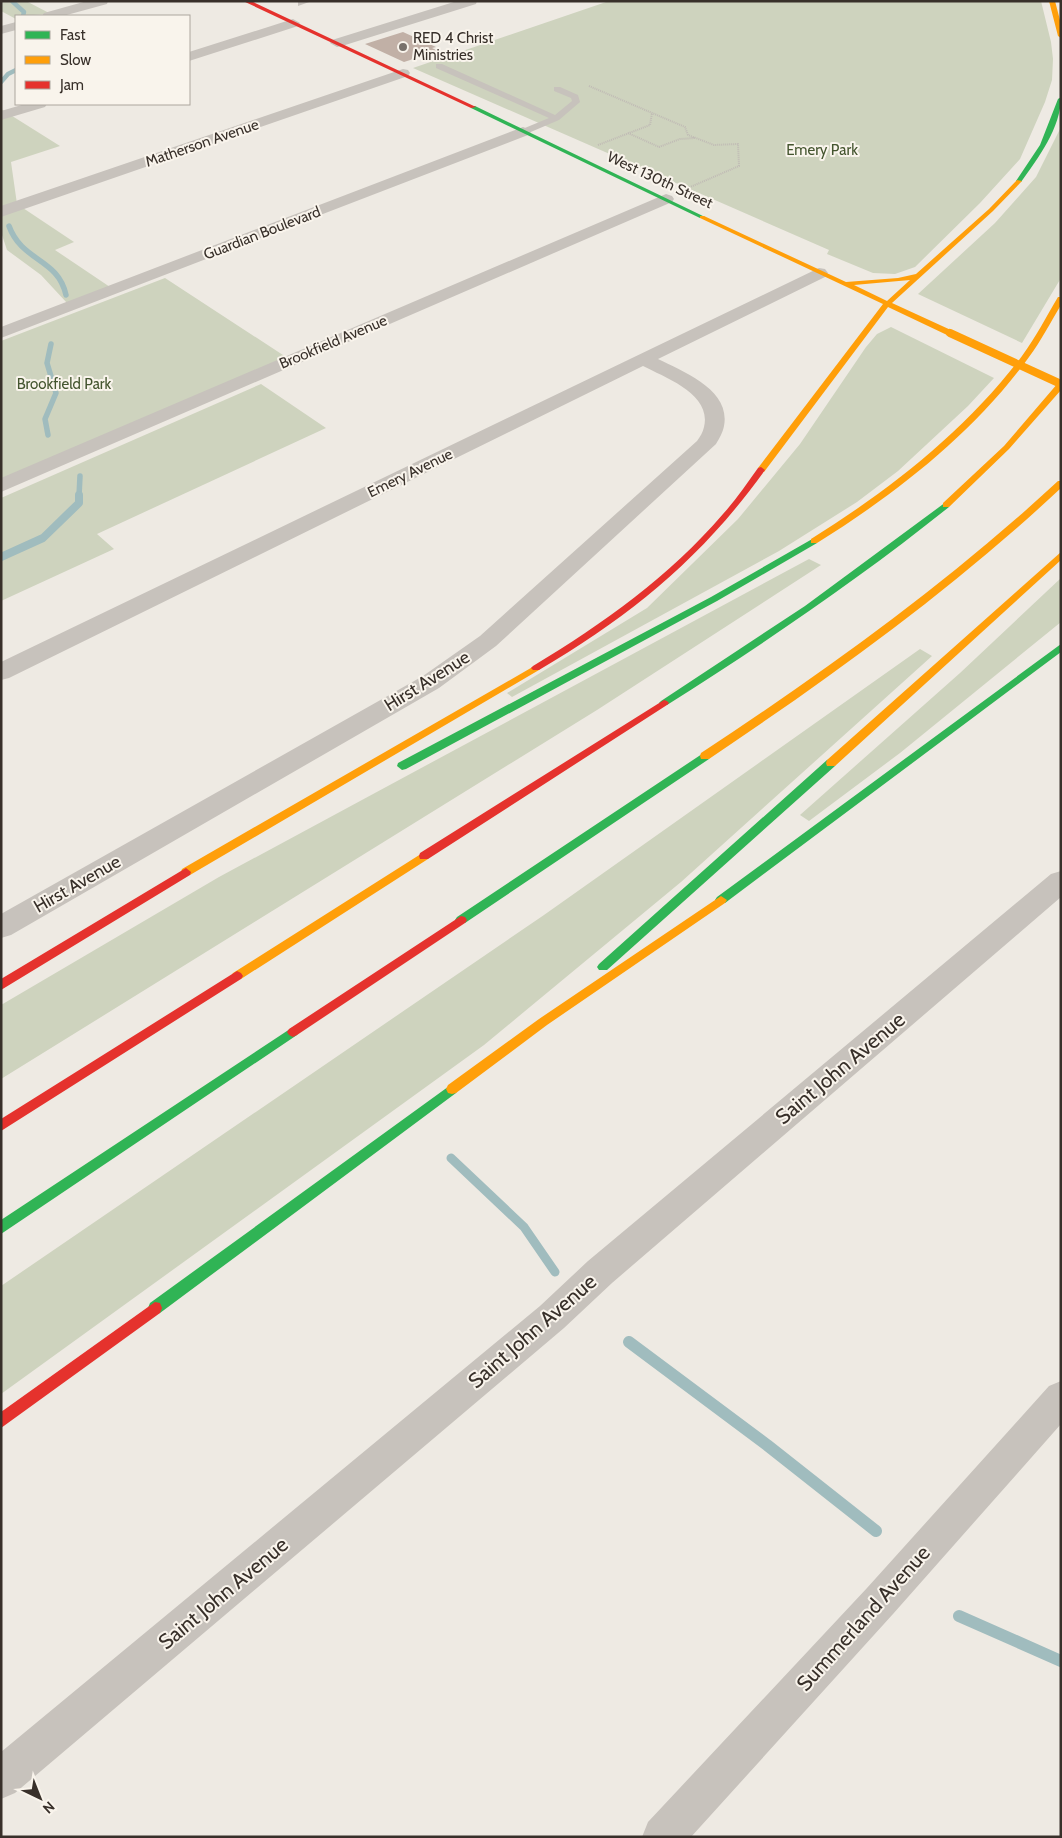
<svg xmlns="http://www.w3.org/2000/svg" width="1062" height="1838" font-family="Cabin,sans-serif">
	<rect width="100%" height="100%" fill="#eeeae3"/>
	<path fill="#ced3be" d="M 1,1 L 26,1 L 51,14 L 16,16 L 16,19 L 1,11 Z
		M 609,1 L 1041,1 L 1051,42 L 1053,59 L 1052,80 L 1045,102 L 1020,159 L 980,203 L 915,267 L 895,274 L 873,273 L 827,254 L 829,250 L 413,68 Z
		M 1,109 L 60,146 L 11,162 L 17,204 L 74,242 L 55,250 L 110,287 L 67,303 L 41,275 L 7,250 L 1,232 Z
		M 1061,127 L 1061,278 L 1022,343 L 918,294 L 995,223 L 1036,177 Z
		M 165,278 L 286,357 L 1,481 L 1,341 Z
		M 891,327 L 994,378 L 968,406 L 898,471 L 857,502 L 779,551 L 512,697 L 507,693 L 647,608 L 738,519 L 800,444 L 866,347 L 877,334 Z
		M 261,384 L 326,428 L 97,534 L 114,549 L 1,601 L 1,498 Z
		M 809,559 L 821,565 L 597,710 L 1,1079 L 1,1005 L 219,877 Z
		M 1061,578 L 1061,622 L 900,753 L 809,821 L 800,815 L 960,673 Z
		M 920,649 L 932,656 L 681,882 L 484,1045 L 1,1394 L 1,1286 L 544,915 Z"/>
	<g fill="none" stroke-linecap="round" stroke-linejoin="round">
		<path stroke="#a0bcbe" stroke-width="4.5" d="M 12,1 L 24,12 L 23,16
			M 1,82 L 8,74 L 16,70"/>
		<path stroke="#a0bcbe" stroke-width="5.5" d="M 9,226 C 22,262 58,258 66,295
			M 48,435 L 45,419 L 56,393 L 47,363 L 51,344
			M 79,496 L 80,476"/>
		<path stroke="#a0bcbe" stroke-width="8" d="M 1,557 L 43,538 L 79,503 L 79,495"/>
		<path stroke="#a0bcbe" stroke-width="9" d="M 451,1158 L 524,1227 L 555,1272"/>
		<path stroke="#a0bcbe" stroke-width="12" d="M 629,1342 L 767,1445 L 876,1531
			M 959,1616 L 1061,1661"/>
	</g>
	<path fill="#c1b0a6" d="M 403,32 L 436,47 L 432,48 L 438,51 L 404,62 L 365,44 Z"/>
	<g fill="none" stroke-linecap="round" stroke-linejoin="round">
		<path stroke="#c0bbb5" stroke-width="2" stroke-dasharray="1 1" stroke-linecap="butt" d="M 589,86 L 685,127 L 688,135 L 714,145 L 738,144 L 739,166 L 688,188
			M 628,133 L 659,147 L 680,139 L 695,138
			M 598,145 L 650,125 L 652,113"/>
		<path fill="#c7c2bc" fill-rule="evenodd" d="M 302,1 L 312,1 L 298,6 L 298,2 Z
			M 436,64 L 442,64 L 555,115 L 572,101 L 571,98 L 554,91 L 554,87 L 560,87 L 578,95 L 580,102 L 559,120 L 526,134 L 520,134 L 520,130 L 549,118 L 436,68 Z"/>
		<path fill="#c7c2bc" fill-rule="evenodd" d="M 87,1 L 108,1 L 107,4 L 63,16 L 42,16 L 44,13 Z
			M 457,1 L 477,1 L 476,4 L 342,46 L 337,47 L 330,43 L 332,40 Z
			M 293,19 L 300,23 L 298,26 L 189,61 L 189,52 Z
			M 16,22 L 16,30 L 1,34 L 1,26 Z
			M 403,69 L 408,70 L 410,73 L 408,76 L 1,217 L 1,206 Z
			M 25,104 L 47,104 L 45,107 L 1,120 L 1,111 Z
			M 523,127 L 528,129 L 531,132 L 528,135 L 1,338 L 1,327 Z
			M 666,194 L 672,196 L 674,199 L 672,202 L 1,492 L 1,478 Z
			M 819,268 L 825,269 L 828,273 L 825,277 L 658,359 C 684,372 731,390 724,426 C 723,432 719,439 716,444 L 496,646 L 439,688 L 11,935 L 1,938 L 1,914 L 423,676 L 480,636 L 697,441 C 700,437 703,432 704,427 C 712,394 666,378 643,366 L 9,678 L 1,680 L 1,662 Z
			M 1061,871 L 1061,897 L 612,1283 L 564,1328 L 15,1793 L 1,1799 L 1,1752 L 540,1306 L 588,1261 L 1051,874 Z
			M 1061,1381 L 1061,1424 L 893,1614 L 691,1837 L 642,1837 L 648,1822 L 867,1588 L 1049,1386 Z"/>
		<path fill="#30b455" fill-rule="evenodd" d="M 1061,97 C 1061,128 1038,158 1021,182 L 1017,182 L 1016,181 L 1040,145 L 1058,99 Z
			M 471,106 L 475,106 L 705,217 L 700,218 L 471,108 Z
			M 946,502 L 949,503 L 949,507 C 859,579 765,643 667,705 L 661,705 L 659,703 L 661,701 L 805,606 Z
			M 814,538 L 817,539 L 817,543 L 717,601 L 406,769 L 402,770 L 397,766 L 398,763 L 711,597 Z
			M 1061,644 L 1061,652 L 725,903 L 717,903 L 715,900 L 717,897 Z
			M 705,752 L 710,756 L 709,759 L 465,923 L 457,923 L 455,920 L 457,917 Z
			M 831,759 L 836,763 L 835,766 L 607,970 L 599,970 L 597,967 L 599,964 L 827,760 Z
			M 293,1027 L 297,1029 L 299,1032 L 297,1035 L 1,1234 L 1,1220 Z
			M 452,1084 L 456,1085 L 458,1089 L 456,1093 L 160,1313 L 155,1314 L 150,1313 L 148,1308 L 150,1303 Z"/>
		<path fill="#ff9f0a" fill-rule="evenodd" d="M 1049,1 L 1055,1 L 1061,24 L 1061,38 L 1058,36 Z
			M 1017,180 L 1022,181 L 993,211 L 892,303 L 953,331 L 953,335 L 947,335 L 888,307 L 764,472 L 758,472 L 758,468 L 883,304 L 700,218 L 700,216 L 704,216 L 846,282 L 898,278 L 916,274 L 989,209 ZM 910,280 L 887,301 L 854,285 Z
			M 1058,297 L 1061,297 L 1061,305 C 1050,323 1041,341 1029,357 C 973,434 897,493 817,543 L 811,543 L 811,539 C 891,489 965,431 1022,356 C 1036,337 1046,317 1058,297 Z
			M 1058,383 L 1061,383 L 1061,390 L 1009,449 L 949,507 L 943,507 L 943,503 L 1004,446 Z
			M 1058,481 L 1061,481 L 1061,488 C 952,590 832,676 709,759 L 701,759 L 700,756 L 701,753 C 827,670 947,584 1058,481 Z
			M 1061,552 L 1061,560 L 835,766 L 827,766 L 826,763 L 827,760 Z
			M 536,665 L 539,666 L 541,668 L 539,670 L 190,875 L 182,875 L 181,872 L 182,869 Z
			M 424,852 L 429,856 L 428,859 L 241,979 L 233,979 L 231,976 L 233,973 Z
			M 721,896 L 727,900 L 725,903 L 547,1025 L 456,1093 L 452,1094 L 448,1093 L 446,1089 L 448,1085 L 539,1019 Z"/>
		<path fill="#e5322d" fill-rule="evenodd" d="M 243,1 L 251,1 L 476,107 L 471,108 Z
			M 761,467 L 765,470 C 702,558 632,615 539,670 L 533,670 L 531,668 L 533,666 C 603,624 670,576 723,514 C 736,500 747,483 758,468 Z
			M 664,700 L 667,701 L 669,703 L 667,705 L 428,859 L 420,859 L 419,856 L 420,853 Z
			M 186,868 L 191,872 L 190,875 L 1,990 L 1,979 Z
			M 461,916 L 465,917 L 467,920 L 465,923 L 297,1035 L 293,1037 L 289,1035 L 287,1032 L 289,1029 Z
			M 237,971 L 241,973 L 243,976 L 241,979 L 1,1131 L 1,1119 Z
			M 155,1302 L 160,1303 L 162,1308 L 160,1313 L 1,1428 L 1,1412 Z"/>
		<path stroke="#ff9f0a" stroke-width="8" d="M 950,333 L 1061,384"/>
	</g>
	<circle fill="#78716b" stroke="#f9f4ec" stroke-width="2" cx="403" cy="47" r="5"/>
	<g text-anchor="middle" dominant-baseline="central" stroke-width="4" stroke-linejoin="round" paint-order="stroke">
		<g font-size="15" fill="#38302a" stroke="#f9f4ec" text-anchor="start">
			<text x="413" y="38">RED 4 Christ<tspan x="413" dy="17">Ministries</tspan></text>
		</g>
		<g font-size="15" fill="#38302a" stroke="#f9f4ec">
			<text transform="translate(202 143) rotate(-19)">Matherson Avenue</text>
			<text transform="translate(660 180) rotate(25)">West 130th Street</text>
			<text transform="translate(262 233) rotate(-21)">Guardian Boulevard</text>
			<text transform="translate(333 342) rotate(-23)">Brookfield Avenue</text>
			<text transform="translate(410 473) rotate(-26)">Emery Avenue</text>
		</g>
		<g font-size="15" fill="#44552f" stroke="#f9f4ec">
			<text x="822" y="150">Emery Park</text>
			<text x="64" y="384">Brookfield Park</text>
		</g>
		<g font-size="18" fill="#38302a" stroke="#f9f4ec">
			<text transform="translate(427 681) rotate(-32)">Hirst Avenue</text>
			<text transform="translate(77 884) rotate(-30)">Hirst Avenue</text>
		</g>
		<g font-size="21" fill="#38302a" stroke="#f9f4ec">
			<text transform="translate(840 1068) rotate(-40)">Saint John Avenue</text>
			<text transform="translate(532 1331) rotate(-41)">Saint John Avenue</text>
			<text transform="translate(223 1593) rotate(-40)">Saint John Avenue</text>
			<text transform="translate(863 1618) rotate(-48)">Summerland Avenue</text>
		</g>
	</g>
	<rect width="1062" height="1838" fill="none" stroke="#38302a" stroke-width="5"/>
	<rect x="15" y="15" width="175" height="90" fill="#f9f4ec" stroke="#aca69e"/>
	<rect x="25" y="31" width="25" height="8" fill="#30b455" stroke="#aca69e"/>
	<text x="60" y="40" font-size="15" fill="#38302a">Fast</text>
	<rect x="25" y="56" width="25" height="8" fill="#ff9f0a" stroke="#aca69e"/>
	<text x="60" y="65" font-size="15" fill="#38302a">Slow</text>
	<rect x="25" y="81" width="25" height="8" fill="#e5322d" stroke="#aca69e"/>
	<text x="60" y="90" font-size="15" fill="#38302a">Jam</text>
	<g transform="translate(40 1798) rotate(137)" stroke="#f9f4ec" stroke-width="4" paint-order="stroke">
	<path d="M0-4L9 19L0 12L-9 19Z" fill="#38302a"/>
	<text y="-8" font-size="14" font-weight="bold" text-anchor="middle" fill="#38302a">N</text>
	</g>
</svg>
